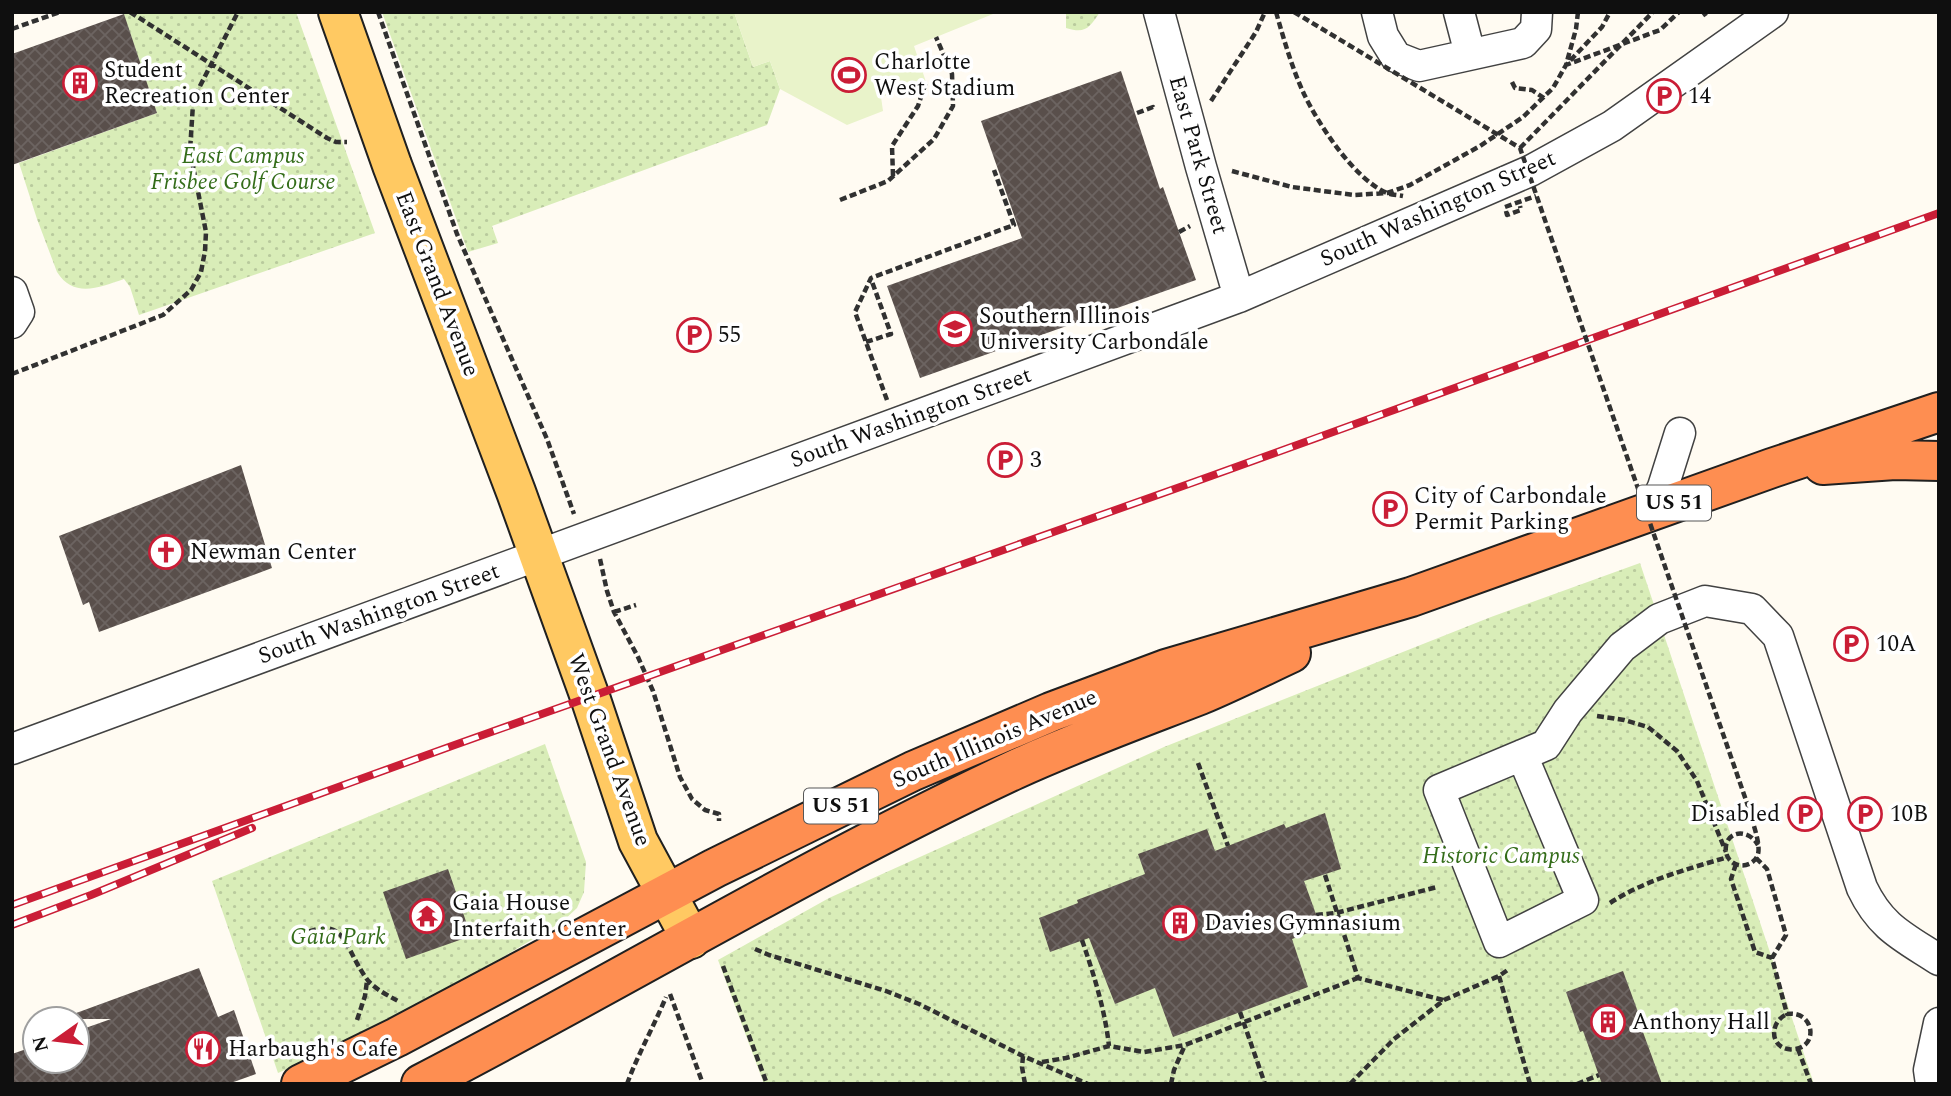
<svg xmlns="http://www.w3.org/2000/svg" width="1951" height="1096" font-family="Spectral,serif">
	<defs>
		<pattern id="park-dots" width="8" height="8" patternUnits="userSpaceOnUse" patternTransform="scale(1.75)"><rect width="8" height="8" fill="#d9edb8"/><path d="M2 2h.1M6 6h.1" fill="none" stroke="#b9ca9d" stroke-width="1.8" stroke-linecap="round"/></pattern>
		<pattern id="building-cross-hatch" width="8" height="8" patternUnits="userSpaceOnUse" patternTransform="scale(1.75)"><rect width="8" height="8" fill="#594f4b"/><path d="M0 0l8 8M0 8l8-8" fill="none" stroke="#6c6461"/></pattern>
	</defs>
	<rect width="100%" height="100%" fill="#fffbf2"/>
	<path fill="url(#park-dots)" d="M 123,12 L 296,12 L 375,233 L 139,315 L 130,287 L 124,279 C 100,287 74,299 57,272 L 37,219 L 19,163 L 157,113 Z
		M 382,12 L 734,12 L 753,67 L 770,61 L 780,89 L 767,125 L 492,226 L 498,243 L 468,252 Z
		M 1066,12 L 1100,12 C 1089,28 1086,34 1066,28 Z
		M 1640,563 L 1814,1084 L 764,1084 L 718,960 L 829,898 L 1164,747 L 1491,617 Z
		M 545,744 L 586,862 L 584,892 L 577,908 L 563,921 L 400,1019 L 278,1073 L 212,881 Z"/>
	<path fill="#e9f3ca" d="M 734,12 L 998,12 L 914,46 L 926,82 L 881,97 L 883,111 L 847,125 L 780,89 L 770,61 L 753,67 Z"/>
	<path fill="url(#building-cross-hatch)" d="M 124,14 L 157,113 L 12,165 L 12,54 Z
		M 1121,71 L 1160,189 L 1163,187 L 1196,280 L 920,378 L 887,286 L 1022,238 L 981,121 Z
		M 241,465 L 272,568 L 99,632 L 89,602 L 83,605 L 59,536 Z
		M 1325,813 L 1341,869 L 1304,881 L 1321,928 L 1292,939 L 1308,987 L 1173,1037 L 1155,988 L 1115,1004 L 1089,938 L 1050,952 L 1039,918 L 1078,903 L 1077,900 L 1145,874 L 1138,854 L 1207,829 L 1215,851 L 1284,824 L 1286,828 Z
		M 448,869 L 471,936 L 406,959 L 383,892 Z
		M 199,968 L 218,1017 L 234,1010 L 256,1074 L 228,1084 L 12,1084 L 12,1054 L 35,1046 L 35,1061 L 77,1061 L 77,1031 L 111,1019 L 68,1019 L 68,1016 Z
		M 1623,971 L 1638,1012 L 1636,1013 L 1662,1084 L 1602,1084 L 1583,1031 L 1580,1032 L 1566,992 Z"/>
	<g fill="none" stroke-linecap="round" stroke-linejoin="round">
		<g stroke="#424242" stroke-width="33">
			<path id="minor" d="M 1159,12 L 1201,167 L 1239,297
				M 1377,12 L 1383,36 L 1396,57 L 1419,66 L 1523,43 L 1536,29 L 1537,12
				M 1459,12 L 1470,54
				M 12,292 L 19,312 L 12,323
				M 1652,511 L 1663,487 L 1680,433
				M 12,749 L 1239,297 L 1530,171 L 1612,126 L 1773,12
				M 1522,755 L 1583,900 L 1499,942 L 1439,790 L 1546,745 L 1568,711 L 1622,647 L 1659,619 L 1705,601 L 1752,609 L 1778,636 L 1862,888 C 1881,928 1904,937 1939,960
				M 1931,1084 L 1929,1070 L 1939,1023"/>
		</g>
		<g stroke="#202020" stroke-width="42">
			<path id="major" d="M 338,12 L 392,165 L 516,492 L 590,697 L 638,841 L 691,939"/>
		</g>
		<g stroke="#202020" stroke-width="42">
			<path id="highway" d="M 1823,465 L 1895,460 L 1939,461
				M 301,1084 L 397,1037 L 715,868 L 913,771 L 1051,712 L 1166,669 L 1411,597 L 1772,468 L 1939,412
				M 421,1084 C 620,981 811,865 1014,770 C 1075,742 1138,719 1200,695 C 1231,682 1261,667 1291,653"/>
		</g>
		<path stroke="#313131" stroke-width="4.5" stroke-dasharray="7 3.5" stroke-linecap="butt" d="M 130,12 L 327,138 L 336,142 L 347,142
			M 378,12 L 457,234 L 547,439 L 574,514
			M 1276,12 C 1284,40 1292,68 1304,94 C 1319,125 1354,179 1387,193 C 1391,195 1398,195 1403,196
			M 1578,12 L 1576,29 L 1566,65 L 1660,30 L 1679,12
			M 1703,12 L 1706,16
			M 12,29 L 60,12
			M 1512,82 L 1515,88 L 1532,90 L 1544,98
			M 1211,101 L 1256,32 L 1265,12
			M 1137,113 L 1153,107 L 1154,109
			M 1232,171 L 1292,187 L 1354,195 L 1387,193 L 1410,185 L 1480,146 L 1523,117 L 1553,88 L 1566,65 L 1602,27 L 1610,12
			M 893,176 L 892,146 L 918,106 L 926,82
			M 840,200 L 888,181 L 934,139 L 953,106 L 952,74 L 936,37
			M 1506,211 L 1507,215 L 1521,210 L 1520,206
			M 1179,232 L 1190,226
			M 866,342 L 891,334 L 871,279
			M 12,374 L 163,315 L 191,290 L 201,272 L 205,251 L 206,232 L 190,151 L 193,104 L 200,86 L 238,12
			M 887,400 L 855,312 L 871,278 L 1014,225 L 994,170
			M 600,559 L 607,591 L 614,612 L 638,657 L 653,691 L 680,777 L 692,799 L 705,810 L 719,814 L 719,821
			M 614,612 L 636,605
			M 1597,716 L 1624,720 L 1648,727 L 1677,751 L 1697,781 L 1726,852
			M 1198,763 L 1228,846
			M 1748,806 C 1751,818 1761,843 1758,854 C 1753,870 1729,869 1726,852 C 1723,832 1747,826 1758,845
			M 1756,858 L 1767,869 L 1786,935 L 1772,958 L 1787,1014 C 1814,1010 1819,1046 1795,1049 C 1772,1053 1766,1024 1787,1014
			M 1736,864 L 1731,879 L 1755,952 L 1772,958
			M 1325,875 L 1358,978 L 1443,1000
			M 1610,903 C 1645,880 1688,869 1728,857
			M 1316,915 L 1336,913 L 1437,887
			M 290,940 C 346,911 340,940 366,978 C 373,988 387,995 398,1001
			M 1082,940 C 1094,975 1105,1010 1109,1046
			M 755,949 L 769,955 L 886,991 L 919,1004 L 1023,1056 L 1088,1084
			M 723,966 L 767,1084
			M 1499,976 L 1530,1084
			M 670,994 L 703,1084
			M 1240,1012 L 1265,1084
			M 357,1020 L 365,996 L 367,981
			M 1798,1049 L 1811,1084
			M 1023,1056 L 1022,1067 L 1025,1084
			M 1042,1062 L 1066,1058 L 1109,1046 L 1144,1052 L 1185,1045 L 1358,978
			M 627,1084 C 638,1054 654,1026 666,997
			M 1171,1084 L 1174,1070 L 1185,1045
			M 1350,1084 L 1394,1039 L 1444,1000 L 1499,976 L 1509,969
			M 1577,1084 L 1599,1075"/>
		<use href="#minor" stroke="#fff" stroke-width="30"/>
		<use href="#major" stroke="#ffc962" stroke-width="38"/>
		<use href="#highway" stroke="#fe8e51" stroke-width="38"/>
		<g stroke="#ca1d36" stroke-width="8">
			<path id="rail" d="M 12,905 L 449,747 L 1211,476 L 1939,213
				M 12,925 L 91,895 L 252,828"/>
		</g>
		<use href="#rail" stroke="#fff" stroke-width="5" stroke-dasharray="16" stroke-linecap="butt"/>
		<path stroke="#313131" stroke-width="4.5" stroke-dasharray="7 3.5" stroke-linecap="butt" d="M 1294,12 L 1520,148 L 1748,806
			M 1520,148 L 1653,12
			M 1505,207 L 1536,196"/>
	</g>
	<defs>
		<g id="stadium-ring" transform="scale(1.75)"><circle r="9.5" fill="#fff" stroke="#ca1d36" stroke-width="1.5"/><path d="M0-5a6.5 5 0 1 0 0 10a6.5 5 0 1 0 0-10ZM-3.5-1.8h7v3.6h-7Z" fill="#ca1d36"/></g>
		<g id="building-ring" transform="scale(1.75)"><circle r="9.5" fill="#fff" stroke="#ca1d36" stroke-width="1.5"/><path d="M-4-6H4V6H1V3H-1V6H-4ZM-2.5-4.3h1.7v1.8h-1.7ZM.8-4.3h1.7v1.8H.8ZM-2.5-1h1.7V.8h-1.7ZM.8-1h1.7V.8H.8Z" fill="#ca1d36"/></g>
		<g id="parking-ring" transform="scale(1.75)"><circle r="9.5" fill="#fff" stroke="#ca1d36" stroke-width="1.5"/><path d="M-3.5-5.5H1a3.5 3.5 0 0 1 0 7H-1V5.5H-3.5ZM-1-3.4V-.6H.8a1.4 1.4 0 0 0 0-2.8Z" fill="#ca1d36"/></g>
		<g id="university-ring" transform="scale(1.75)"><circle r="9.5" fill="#fff" stroke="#ca1d36" stroke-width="1.5"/><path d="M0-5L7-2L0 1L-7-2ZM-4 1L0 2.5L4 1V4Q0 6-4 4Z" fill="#ca1d36"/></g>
		<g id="church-ring" transform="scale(1.75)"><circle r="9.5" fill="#fff" stroke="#ca1d36" stroke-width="1.5"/><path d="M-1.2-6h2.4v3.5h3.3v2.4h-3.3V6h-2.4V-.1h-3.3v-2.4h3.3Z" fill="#ca1d36"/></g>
		<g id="temple-ring" transform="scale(1.75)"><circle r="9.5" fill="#fff" stroke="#ca1d36" stroke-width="1.5"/><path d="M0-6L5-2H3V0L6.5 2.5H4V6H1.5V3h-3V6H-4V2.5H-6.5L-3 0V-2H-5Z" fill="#ca1d36"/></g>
		<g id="restaurant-ring" transform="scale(1.75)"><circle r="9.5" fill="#fff" stroke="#ca1d36" stroke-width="1.5"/><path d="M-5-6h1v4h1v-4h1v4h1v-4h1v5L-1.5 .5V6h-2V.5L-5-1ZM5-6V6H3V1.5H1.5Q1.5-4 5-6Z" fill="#ca1d36"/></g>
	</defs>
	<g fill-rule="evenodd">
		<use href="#stadium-ring" x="849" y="75"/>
		<use href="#building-ring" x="80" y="83"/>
		<use href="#parking-ring" x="1664" y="96"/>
		<use href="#university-ring" x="955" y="329"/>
		<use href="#parking-ring" x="694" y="335"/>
		<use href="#parking-ring" x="1005" y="460"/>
		<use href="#parking-ring" x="1390" y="509"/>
		<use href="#church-ring" x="166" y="552"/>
		<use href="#parking-ring" x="1851" y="644"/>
		<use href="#parking-ring" x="1805" y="814"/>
		<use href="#parking-ring" x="1865" y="814"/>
		<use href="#temple-ring" x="427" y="916"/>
		<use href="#building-ring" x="1180" y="923"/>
		<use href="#building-ring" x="1608" y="1022"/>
		<use href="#restaurant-ring" x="203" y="1049"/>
	</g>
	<g text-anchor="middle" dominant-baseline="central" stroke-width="7" stroke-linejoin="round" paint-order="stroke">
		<g fill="#fff" stroke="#575757" stroke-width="2">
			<rect x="1637" y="485.5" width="74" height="35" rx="5"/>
			<rect x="804" y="788.5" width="74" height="35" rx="5"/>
		</g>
		<g font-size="21" font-weight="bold" fill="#0f0f0f">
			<text x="1674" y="503">US 51</text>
			<text x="841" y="806">US 51</text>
		</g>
		<g font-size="23" fill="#0f0f0f" stroke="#fff" text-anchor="start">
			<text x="874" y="62">Charlotte<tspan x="874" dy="26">West Stadium</tspan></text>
			<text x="104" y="70">Student<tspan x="104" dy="26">Recreation Center</tspan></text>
			<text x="1688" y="96">14</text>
			<text x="979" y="316">Southern Illinois<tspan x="979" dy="26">University Carbondale</tspan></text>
			<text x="718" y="335">55</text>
			<text x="1030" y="460">3</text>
			<text x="1414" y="496">City of Carbondale<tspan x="1414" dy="26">Permit Parking</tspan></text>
			<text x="190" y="552">Newman Center</text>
			<text x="1876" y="644">10A</text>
			<text x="1780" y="814" text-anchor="end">Disabled</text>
			<text x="1890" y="814">10B</text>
			<text x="452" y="903">Gaia House<tspan x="452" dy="26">Interfaith Center</tspan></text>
			<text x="1204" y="923">Davies Gymnasium</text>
			<text x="1632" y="1022">Anthony Hall</text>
			<text x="228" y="1049">Harbaugh's Cafe</text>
		</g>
		<g font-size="23" fill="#0f0f0f" stroke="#fff">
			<text transform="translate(1198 155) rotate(74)">East Park Street</text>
			<text transform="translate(1438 209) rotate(-24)">South Washington Street</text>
			<text transform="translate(437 284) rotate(69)">East Grand Avenue</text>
			<text transform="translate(911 418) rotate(-20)">South Washington Street</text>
			<text transform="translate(379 614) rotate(-20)">South Washington Street</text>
			<text transform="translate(995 739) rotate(-23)">South Illinois Avenue</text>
			<text transform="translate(609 750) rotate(70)">West Grand Avenue</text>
		</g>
		<g font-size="23" font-style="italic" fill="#346d1a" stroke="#fff">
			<text x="243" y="156">East Campus<tspan x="243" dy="26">Frisbee Golf Course</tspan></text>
			<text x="1501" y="856">Historic Campus</text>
			<text x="338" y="937">Gaia Park</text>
		</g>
	</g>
	<rect width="1951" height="1096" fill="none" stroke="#0f0f0f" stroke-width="28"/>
	<g transform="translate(56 1040) rotate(256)"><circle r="33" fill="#ffffff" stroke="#9f9f9f" stroke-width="2"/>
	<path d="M0-5L12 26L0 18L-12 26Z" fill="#ca1d36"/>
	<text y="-10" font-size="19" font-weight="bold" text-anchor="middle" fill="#0f0f0f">N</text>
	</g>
</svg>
